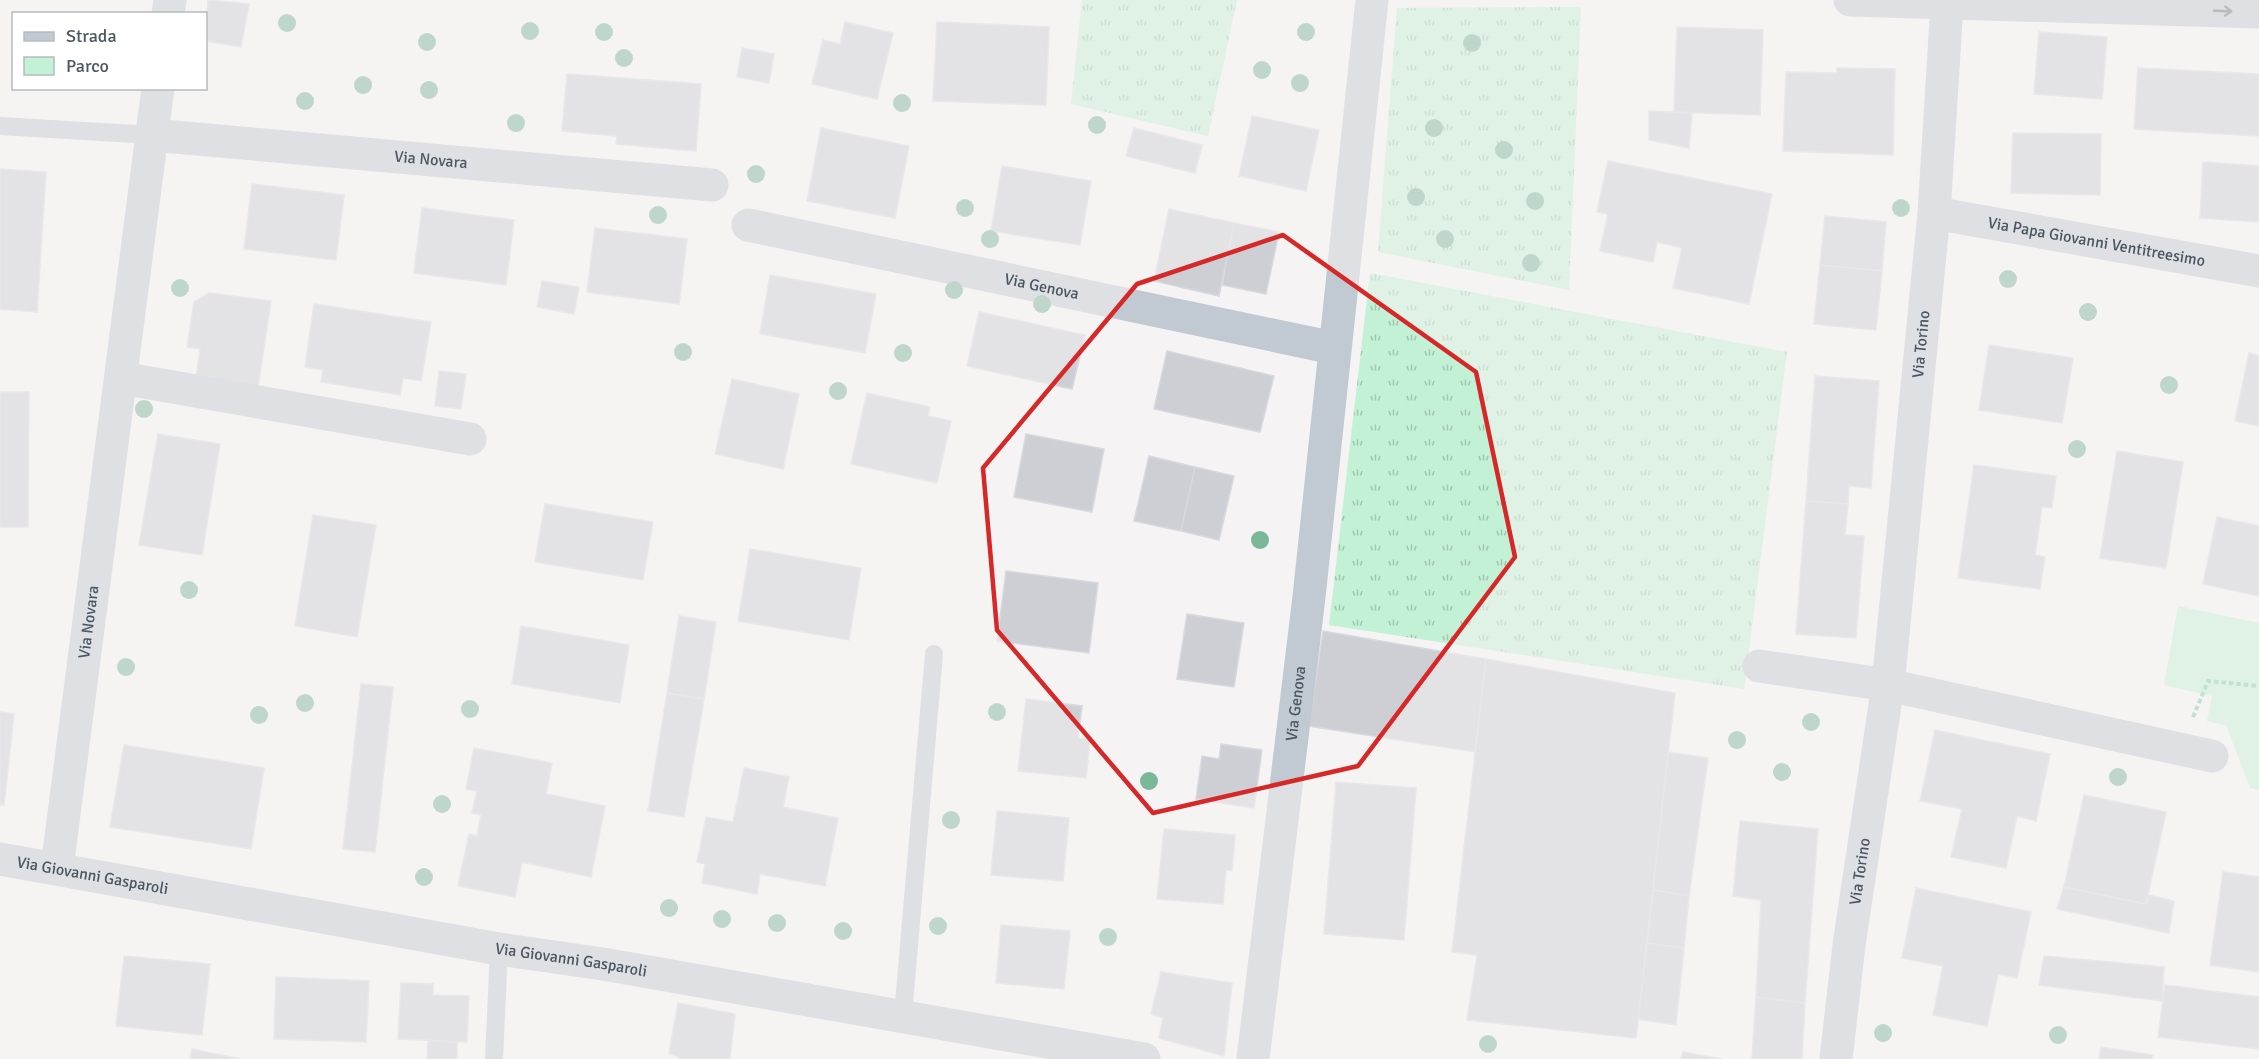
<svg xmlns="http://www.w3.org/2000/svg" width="2259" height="1059" font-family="Signika,sans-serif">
	<defs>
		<pattern id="grass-tufts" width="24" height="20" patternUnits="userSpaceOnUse" patternTransform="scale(1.5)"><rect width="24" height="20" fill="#c3f1d5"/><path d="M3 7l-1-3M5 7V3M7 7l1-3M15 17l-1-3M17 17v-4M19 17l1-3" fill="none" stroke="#a0c6b0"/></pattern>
	</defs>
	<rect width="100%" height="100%" fill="#f5f3f3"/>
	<path fill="url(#grass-tufts)" d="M 1082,0 L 1237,0 L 1208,136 L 1071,104 Z
		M 1581,7 L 1569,290 L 1378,252 L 1397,8 Z
		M 1370,273 L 1787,352 L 1744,689 L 1329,625 Z"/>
	<path fill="#c3f1d5" d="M 2178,606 L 2259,623 L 2259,790 L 2250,788 L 2226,725 L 2207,721 L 2212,696 L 2164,685 Z"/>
	<path fill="#cdcfd5" stroke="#d7d9de" stroke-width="1.5" d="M 208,0 L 249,4 L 241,47 L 206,41 Z
		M 845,22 L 893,33 L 877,99 L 812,84 L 823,40 L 840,44 Z
		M 937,22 L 1049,27 L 1046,105 L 933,101 Z
		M 1677,27 L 1763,30 L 1760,115 L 1674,112 Z
		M 2039,32 L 2107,37 L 2102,99 L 2034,94 Z
		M 742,48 L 774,54 L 769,83 L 737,77 Z
		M 1837,68 L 1895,69 L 1893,155 L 1783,151 L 1786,72 L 1837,73 Z
		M 2138,68 L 2259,74 L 2259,136 L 2134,129 Z
		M 567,74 L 701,84 L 696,151 L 616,144 L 617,136 L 562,131 Z
		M 1649,111 L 1692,113 L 1689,148 L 1649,140 Z
		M 1252,116 L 1319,130 L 1306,191 L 1239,176 Z
		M 821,128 L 909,146 L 895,218 L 807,201 Z
		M 1134,128 L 1202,145 L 1195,173 L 1126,156 Z
		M 2013,133 L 2101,134 L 2100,195 L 2011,193 Z
		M 1608,161 L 1772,194 L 1749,304 L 1673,288 L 1682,248 L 1657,242 L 1653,262 L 1600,251 L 1608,214 L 1597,212 Z
		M 2203,162 L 2259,166 L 2259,222 L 2200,218 Z
		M 1002,166 L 1091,181 L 1080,245 L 991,231 Z
		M 0,169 L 46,172 L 37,312 L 0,309 Z
		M 252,184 L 344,195 L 336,260 L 244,249 Z
		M 422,208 L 514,220 L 506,285 L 414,273 Z
		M 1169,209 L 1234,223 L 1219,296 L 1154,281 Z
		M 1825,216 L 1886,222 L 1882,271 L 1820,265 Z
		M 1234,223 L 1279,232 L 1266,294 L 1222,285 Z
		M 595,228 L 687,239 L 679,304 L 587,292 Z
		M 1820,265 L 1882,271 L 1876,330 L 1814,324 Z
		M 770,275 L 876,294 L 865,353 L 760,334 Z
		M 542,281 L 579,287 L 574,314 L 537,307 Z
		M 209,293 L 271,301 L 258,387 L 196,379 L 200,349 L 187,347 L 194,302 Z
		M 314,304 L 431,322 L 421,381 L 403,378 L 400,395 L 321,382 L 323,370 L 305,367 Z
		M 979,312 L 1085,335 L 1072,389 L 967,366 Z
		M 1989,345 L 2073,358 L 2062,423 L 1979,410 Z
		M 1167,351 L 1274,376 L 1260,432 L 1154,409 Z
		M 2249,353 L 2259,356 L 2259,426 L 2235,421 Z
		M 439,371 L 466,374 L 461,409 L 435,406 Z
		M 1815,376 L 1879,381 L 1871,488 L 1849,486 L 1848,504 L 1806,501 Z
		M 732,379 L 799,394 L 783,469 L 715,454 Z
		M 0,392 L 29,392 L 28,527 L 0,527 Z
		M 867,393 L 930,407 L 928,416 L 951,421 L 937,483 L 851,464 Z
		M 158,434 L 220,444 L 202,555 L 139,545 Z
		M 1026,434 L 1104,449 L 1092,512 L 1014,497 Z
		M 2117,451 L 2183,462 L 2166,568 L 2100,558 Z
		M 1149,456 L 1195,467 L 1181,531 L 1134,521 Z
		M 1974,465 L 2056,476 L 2052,508 L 2042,507 L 2035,555 L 2045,557 L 2040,589 L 1958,578 Z
		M 1195,467 L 1234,476 L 1219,540 L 1181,531 Z
		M 1806,501 L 1848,504 L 1845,535 L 1864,536 L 1856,638 L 1796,634 Z
		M 545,504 L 653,522 L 643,580 L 535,562 Z
		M 313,515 L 376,525 L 357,637 L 295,626 Z
		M 2217,517 L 2259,526 L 2259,596 L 2203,584 Z
		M 750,549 L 861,568 L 849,640 L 738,621 Z
		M 1006,571 L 1098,583 L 1089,653 L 997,641 Z
		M 1187,614 L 1244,623 L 1234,687 L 1177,679 Z
		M 679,616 L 716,622 L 704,699 L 667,693 Z
		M 521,626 L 629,645 L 620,703 L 512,684 Z
		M 1323,631 L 1486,659 L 1475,752 L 1309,726 Z
		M 1486,659 L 1675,693 L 1636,1038 L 1467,1020 L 1477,955 L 1452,952 Z
		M 361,684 L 393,687 L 375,852 L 343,849 Z
		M 667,693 L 704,699 L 684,817 L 648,811 Z
		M 1026,699 L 1082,706 L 1078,738 L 1090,739 L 1086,778 L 1018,771 Z
		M 0,712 L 14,714 L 4,805 L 0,805 Z
		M 1935,730 L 2050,754 L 2036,821 L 2017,816 L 2006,868 L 1951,857 L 1962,809 L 1920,801 Z
		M 1221,744 L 1262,750 L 1254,808 L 1196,799 L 1202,756 L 1219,759 Z
		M 124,745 L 264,768 L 251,849 L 110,827 Z
		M 474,748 L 552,763 L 546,794 L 605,806 L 591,877 L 522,862 L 515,897 L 458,886 L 469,834 L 477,836 L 481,815 L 472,813 L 477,791 L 466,789 Z
		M 1668,752 L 1708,758 L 1689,896 L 1653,890 Z
		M 744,768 L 789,777 L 783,807 L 838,818 L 825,886 L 760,874 L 757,894 L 702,883 L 705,864 L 697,862 L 706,817 L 733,822 Z
		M 1336,782 L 1416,788 L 1404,940 L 1324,934 Z
		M 2084,795 L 2166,812 L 2146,904 L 2064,887 Z
		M 997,811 L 1069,818 L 1063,881 L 991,875 Z
		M 1740,821 L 1818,829 L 1805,1003 L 1756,997 L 1761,900 L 1733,896 Z
		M 1164,829 L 1235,835 L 1232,871 L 1226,870 L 1223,904 L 1157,899 Z
		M 2223,872 L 2259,877 L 2259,972 L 2210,965 Z
		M 2064,887 L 2146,904 L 2148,895 L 2174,901 L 2169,933 L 2057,909 Z
		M 1916,888 L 2031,912 L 2017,978 L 1998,974 L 1987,1026 L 1933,1015 L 1943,966 L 1902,958 Z
		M 1653,890 L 1689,896 L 1684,948 L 1647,943 Z
		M 1001,925 L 1070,931 L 1064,989 L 996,983 Z
		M 1647,943 L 1684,948 L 1676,1025 L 1638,1019 Z
		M 124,956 L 210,964 L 202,1035 L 116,1026 Z
		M 2044,956 L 2164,967 L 2162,1001 L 2039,985 Z
		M 1161,972 L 1232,983 L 1224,1056 L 1159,1038 L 1163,1018 L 1151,1014 Z
		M 276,977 L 369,981 L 366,1042 L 274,1039 Z
		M 401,983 L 433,984 L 433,995 L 469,996 L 467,1042 L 398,1039 Z
		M 2165,985 L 2259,997 L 2259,1049 L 2158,1037 Z
		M 1756,997 L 1805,1003 L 1802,1059 L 1752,1059 Z
		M 678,1003 L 735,1014 L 730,1059 L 679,1059 L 679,1057 L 669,1053 Z
		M 428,1041 L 457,1042 L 457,1059 L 427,1059 Z
		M 2101,1047 L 2153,1055 L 2152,1059 L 2099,1059 Z
		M 192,1049 L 240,1059 L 190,1059 Z
		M 1683,1052 L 1722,1059 L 1681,1059 Z"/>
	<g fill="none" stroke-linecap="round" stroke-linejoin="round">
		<path stroke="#7ad0a6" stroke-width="4" stroke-dasharray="4.5 3" stroke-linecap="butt" d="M 2193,717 L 2208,681 L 2259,686"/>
		<path stroke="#c1cad2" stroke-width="18" d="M 0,126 L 152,135
			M 903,1015 L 934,654
			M 494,1059 L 499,949"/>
		<g stroke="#c1cad2" stroke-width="33">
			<path d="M 1850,0 L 2259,12"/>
			<path d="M 168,14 L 170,0"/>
			<path id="s1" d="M 152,135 L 712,185"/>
			<path id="s2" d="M 1934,213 L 2259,271"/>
			<path id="s3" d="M 748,225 L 1334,348"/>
			<path d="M 121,378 L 470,439"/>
			<path d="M 1759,666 L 1888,685 L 2212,756"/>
			<path id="s4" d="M 0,859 L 499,949 L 603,964 L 1144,1059"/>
			<path id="s5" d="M 57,868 L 158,88"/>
			<path id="s6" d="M 1253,1059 L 1309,597 L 1372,0"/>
			<path id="s7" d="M 1836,1059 L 1849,945 L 1888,685 L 1934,213 L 1947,4"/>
		</g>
	</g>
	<g fill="#7bb799">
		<circle cx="287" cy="23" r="9"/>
		<circle cx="530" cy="31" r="9"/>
		<circle cx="604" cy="32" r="9"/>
		<circle cx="1306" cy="32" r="9"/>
		<circle cx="427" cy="42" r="9"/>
		<circle cx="1472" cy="43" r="9"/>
		<circle cx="624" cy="58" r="9"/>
		<circle cx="1262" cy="70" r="9"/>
		<circle cx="1300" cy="83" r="9"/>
		<circle cx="363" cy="85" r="9"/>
		<circle cx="429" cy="90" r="9"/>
		<circle cx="305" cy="101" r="9"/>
		<circle cx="902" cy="103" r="9"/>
		<circle cx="516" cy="123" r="9"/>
		<circle cx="1097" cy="125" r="9"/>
		<circle cx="1434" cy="128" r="9"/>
		<circle cx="1504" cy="150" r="9"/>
		<circle cx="756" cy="174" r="9"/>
		<circle cx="1416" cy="197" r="9"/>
		<circle cx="1535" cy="201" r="9"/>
		<circle cx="965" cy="208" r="9"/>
		<circle cx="1901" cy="208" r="9"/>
		<circle cx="658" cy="215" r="9"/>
		<circle cx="990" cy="239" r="9"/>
		<circle cx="1445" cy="239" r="9"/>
		<circle cx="1531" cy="263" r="9"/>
		<circle cx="2008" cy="279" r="9"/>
		<circle cx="180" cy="288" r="9"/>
		<circle cx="954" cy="290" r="9"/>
		<circle cx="1042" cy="304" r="9"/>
		<circle cx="2088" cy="312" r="9"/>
		<circle cx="683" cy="352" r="9"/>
		<circle cx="903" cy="353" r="9"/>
		<circle cx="2169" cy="385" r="9"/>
		<circle cx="838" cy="391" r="9"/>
		<circle cx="144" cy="409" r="9"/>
		<circle cx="2077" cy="449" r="9"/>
		<circle cx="1260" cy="540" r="9"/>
		<circle cx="189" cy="590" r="9"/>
		<circle cx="126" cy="667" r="9"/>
		<circle cx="305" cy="703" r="9"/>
		<circle cx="470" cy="709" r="9"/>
		<circle cx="997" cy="712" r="9"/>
		<circle cx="259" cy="715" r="9"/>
		<circle cx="1811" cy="722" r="9"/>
		<circle cx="1737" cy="740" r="9"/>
		<circle cx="1782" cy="772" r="9"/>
		<circle cx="2118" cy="777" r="9"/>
		<circle cx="1149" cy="781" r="9"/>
		<circle cx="442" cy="804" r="9"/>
		<circle cx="951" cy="820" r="9"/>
		<circle cx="424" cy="877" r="9"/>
		<circle cx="669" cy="908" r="9"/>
		<circle cx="722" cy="919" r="9"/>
		<circle cx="777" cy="923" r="9"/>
		<circle cx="938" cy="926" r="9"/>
		<circle cx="843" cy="931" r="9"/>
		<circle cx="1108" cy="937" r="9"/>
		<circle cx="1883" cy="1033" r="9"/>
		<circle cx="2058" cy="1035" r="9"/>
		<circle cx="1488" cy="1044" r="9"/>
	</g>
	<defs><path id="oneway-shaft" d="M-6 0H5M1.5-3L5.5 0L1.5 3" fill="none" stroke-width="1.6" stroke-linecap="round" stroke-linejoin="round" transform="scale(1.5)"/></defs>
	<use stroke="#6e7983" href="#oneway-shaft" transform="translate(2223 11) rotate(2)"/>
	<path d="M0 0H2259V1059H0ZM 1283,235 L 1476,372 L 1515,557 L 1358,766 L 1153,813 L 997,630 L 983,468 L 1137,284 Z" fill="#f5f3f3" fill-opacity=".55" fill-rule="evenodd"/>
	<path fill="none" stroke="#d62828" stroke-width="4.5" stroke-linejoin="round" d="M 1283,235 L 1476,372 L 1515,557 L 1358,766 L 1153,813 L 997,630 L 983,468 L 1137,284 Z"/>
	<g text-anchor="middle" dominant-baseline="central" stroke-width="4.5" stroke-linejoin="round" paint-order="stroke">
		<g font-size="16" fill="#4a5661" stroke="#fff">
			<text stroke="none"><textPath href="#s1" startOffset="280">Via Novara</textPath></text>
			<text stroke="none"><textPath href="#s2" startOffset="165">Via Papa Giovanni Ventitreesimo</textPath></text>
			<text stroke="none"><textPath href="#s3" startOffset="300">Via Genova</textPath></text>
			<text stroke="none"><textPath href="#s7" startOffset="720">Via Torino</textPath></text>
			<text stroke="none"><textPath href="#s5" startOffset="248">Via Novara</textPath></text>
			<text stroke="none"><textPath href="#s6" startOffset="358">Via Genova</textPath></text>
			<text stroke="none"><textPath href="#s7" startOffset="189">Via Torino</textPath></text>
			<text stroke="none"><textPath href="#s4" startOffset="94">Via Giovanni Gasparoli</textPath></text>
			<text stroke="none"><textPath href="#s4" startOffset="580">Via Giovanni Gasparoli</textPath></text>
		</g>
	</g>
	<rect x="12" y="12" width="195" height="78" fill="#ffffff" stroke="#b7bbc0" stroke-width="1.5"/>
	<rect x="24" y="32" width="30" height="9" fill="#c1cad2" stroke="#b7bbc0" stroke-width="1.5"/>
	<text x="66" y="42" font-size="18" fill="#4a5661">Strada</text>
	<rect x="24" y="57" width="30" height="18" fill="#c3f1d5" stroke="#b7bbc0" stroke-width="1.5"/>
	<text x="66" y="72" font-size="18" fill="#4a5661">Parco</text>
</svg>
